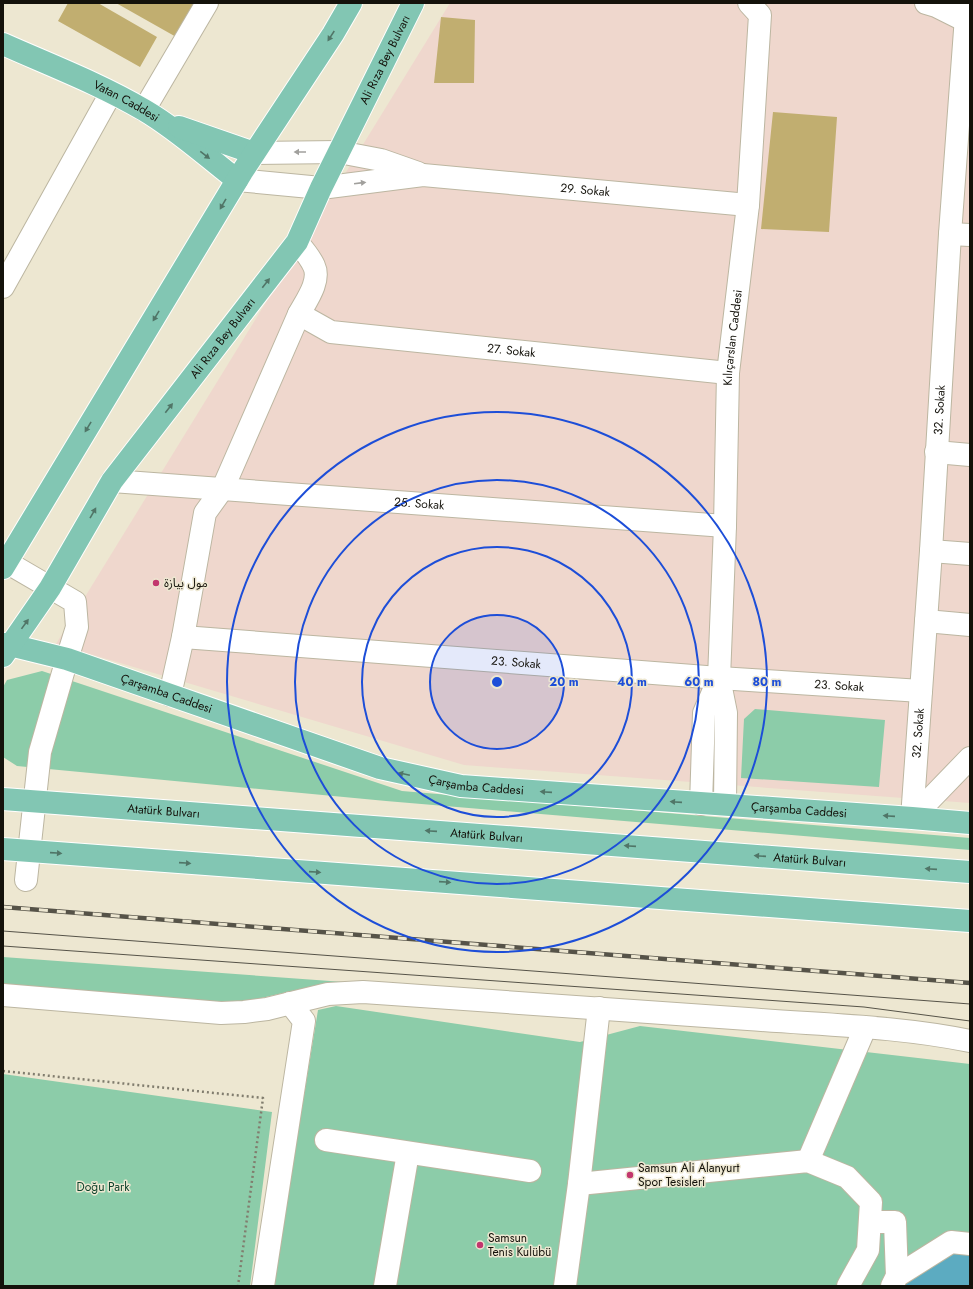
<svg xmlns="http://www.w3.org/2000/svg" width="973" height="1289" font-family="Jost,'Noto Sans Arabic',sans-serif">
	<rect width="100%" height="100%" fill="#ede7d1"/>
	<path fill="#efd7cd" d="M 450,3 L 970,3 L 970,803 L 464,765 L 56,644 Z"/>
	<path fill="#8ccca9" d="M 42,671 L 402,791 L 970,838 L 970,850 L 386,801 L 17,766 L 3,757 L 3,687 L 7,680 Z
		M 755,709 L 885,720 L 879,787 L 741,778 L 744,719 Z
		M 3,957 L 344,982 L 322,984 L 249,1001 L 222,1002 L 3,984 Z
		M 336,1006 L 580,1042 L 640,1026 L 970,1064 L 970,1286 L 273,1286 L 318,1010 Z
		M 3,1074 L 272,1112 L 250,1286 L 3,1286 Z"/>
	<path fill="#5cabc1" d="M 970,1249 L 970,1286 L 901,1286 L 930,1259 Z"/>
	<path fill="#c1ae70" d="M 68,3 L 98,3 L 157,37 L 140,67 L 58,21 Z
		M 116,3 L 198,3 L 178,38 Z
		M 441,17 L 475,20 L 474,83 L 434,83 Z
		M 773,112 L 837,117 L 829,232 L 761,229 Z"/>
	<g fill="none" stroke-linecap="round" stroke-linejoin="round">
		<g stroke="#bcb6a1" stroke-width="24">
			<g id="minor">
				<path d="M 926,3 L 936,6 L 970,23"/>
				<path d="M 144,110 L 207,3"/>
				<path d="M 254,153 L 339,152 L 381,160 L 418,173"/>
				<path id="s1" d="M 237,180 L 321,188 L 423,175 L 748,205"/>
				<path d="M 950,234 L 970,235"/>
				<path d="M 3,287 L 111,93"/>
				<path id="s2" d="M 299,314 L 331,332 L 728,373"/>
				<path d="M 936,452 L 970,455"/>
				<path id="s3" d="M 112,481 L 725,526"/>
				<path d="M 931,551 L 970,554"/>
				<path d="M 3,560 L 75,602 L 77,627 L 67,659 L 40,752 L 26,880"/>
				<path d="M 926,621 L 970,625"/>
				<path id="s4" d="M 183,637 L 719,678 L 921,691"/>
				<path d="M 719,678 L 726,713 L 725,804"/>
				<path d="M 170,695 L 183,637 L 205,513 L 223,488 L 299,314 C 306,301 321,281 314,266 C 310,257 303,249 297,242"/>
				<path id="s5" d="M 701,804 L 704,713 L 719,678 L 725,526 L 728,373 L 748,205 L 760,15 L 749,3"/>
				<path id="s6" d="M 912,818 L 931,551 L 950,234 L 967,3"/>
				<path d="M 912,818 L 970,758"/>
				<path d="M 3,995 L 221,1013 L 244,1012 L 267,1009 L 328,994 L 363,992 C 491,1001 619,1009 748,1019 C 822,1025 897,1026 970,1041"/>
				<path d="M 326,1140 L 530,1171"/>
				<path d="M 808,1161 L 865,1028"/>
				<path d="M 579,1184 L 808,1161 L 847,1177 L 871,1202 L 868,1250 L 848,1286"/>
				<path d="M 870,1222 L 895,1222 L 897,1276"/>
				<path d="M 263,1286 L 304,1021 L 290,1003"/>
				<path d="M 385,1286 L 408,1153"/>
				<path d="M 565,1286 L 579,1184 L 599,1008"/>
				<path d="M 892,1286 L 897,1276 L 951,1242 L 970,1244"/>
			</g>
		</g>
		<g stroke="#fff" stroke-width="24">
			<g id="major">
				<path id="s7" d="M 3,44 C 50,65 100,84 144,110 C 178,130 207,157 237,180"/>
				<path d="M 179,127 L 254,153"/>
				<path d="M 3,568 L 242,172 L 333,34 L 351,3"/>
				<path id="s8" d="M 3,644 L 10,645 L 67,659 L 380,768 L 461,786 L 912,818 L 970,823"/>
				<path id="s9" d="M 3,656 L 50,588 L 112,481 L 297,242 L 321,188 L 413,3"/>
				<path id="s10" d="M 3,799 L 970,872"/>
				<path d="M 3,849 L 970,921"/>
			</g>
		</g>
		<path stroke="#817d6e" stroke-width="2.5" stroke-dasharray="2 3" stroke-linecap="butt" d="M 3,1071 L 263,1098 L 238,1286"/>
		<use href="#minor" stroke="#fff" stroke-width="22"/>
		<use href="#major" stroke="#82c6b3" stroke-width="22"/>
		<path stroke="#565348" stroke-width="1" d="M 3,931 L 970,1004
			M 3,946 L 864,1007 L 970,1021"/>
		<g stroke="#565348" stroke-width="4.5">
			<path id="rail" d="M 3,907 L 970,983"/>
		</g>
		<use href="#rail" stroke="#ede7d1" stroke-width="3" stroke-dasharray="9" stroke-linecap="butt"/>
	</g>
	<defs><path id="oneway-solid" d="M-6-.8H1V-3.2L6.5 0L1 3.2V.8H-6Z"/></defs>
	<g fill="#507567">
		<use href="#oneway-solid" transform="translate(331 36) rotate(123)"/>
		<use href="#oneway-solid" transform="translate(205 155) rotate(38)"/>
		<use href="#oneway-solid" transform="translate(223 204) rotate(120)"/>
		<use href="#oneway-solid" transform="translate(266 283) rotate(-52)"/>
		<use href="#oneway-solid" transform="translate(156 316) rotate(121)"/>
		<use href="#oneway-solid" transform="translate(169 408) rotate(-52)"/>
		<use href="#oneway-solid" transform="translate(88 427) rotate(121)"/>
		<use href="#oneway-solid" transform="translate(93 513) rotate(-60)"/>
		<use href="#oneway-solid" transform="translate(25 624) rotate(-54)"/>
		<use href="#oneway-solid" transform="translate(404 774) rotate(-168)"/>
		<use href="#oneway-solid" transform="translate(546 792) rotate(-176)"/>
		<use href="#oneway-solid" transform="translate(676 802) rotate(-176)"/>
		<use href="#oneway-solid" transform="translate(889 816) rotate(-176)"/>
		<use href="#oneway-solid" transform="translate(431 831) rotate(-176)"/>
		<use href="#oneway-solid" transform="translate(630 846) rotate(-176)"/>
		<use href="#oneway-solid" transform="translate(56 853) rotate(4)"/>
		<use href="#oneway-solid" transform="translate(760 856) rotate(-176)"/>
		<use href="#oneway-solid" transform="translate(185 863) rotate(4)"/>
		<use href="#oneway-solid" transform="translate(931 869) rotate(-176)"/>
		<use href="#oneway-solid" transform="translate(315 872) rotate(4)"/>
		<use href="#oneway-solid" transform="translate(445 882) rotate(4)"/>
	</g>
	<g fill="#a1a09d">
		<use href="#oneway-solid" transform="translate(300 152) rotate(180)"/>
		<use href="#oneway-solid" transform="translate(360 183) rotate(-7)"/>
	</g>
	<circle cx="497" cy="682" r="67" fill="#1d4ed8" fill-opacity=".12"/>
	<g fill="none" stroke="#1d4ed8" stroke-width="2">
		<circle cx="497" cy="682" r="67"/>
		<circle cx="497" cy="682" r="135"/>
		<circle cx="497" cy="682" r="202"/>
		<circle cx="497" cy="682" r="270"/>
	</g>
	<g fill="#c2376e" stroke="#ede7d1" stroke-width="1.5">
		<circle cx="156" cy="583" r="4"/>
		<circle cx="630" cy="1175" r="4"/>
		<circle cx="480" cy="1245" r="4"/>
	</g>
	<g text-anchor="middle" dominant-baseline="central" stroke-width="3" stroke-linejoin="round" paint-order="stroke">
		<g font-size="12" fill="#14120b" stroke="#ede7d1">
			<text stroke="none"><textPath href="#s9" startOffset="711">Ali Rıza Bey Bulvarı</textPath></text>
			<text stroke="none"><textPath href="#s7" startOffset="136">Vatan Caddesi</textPath></text>
			<text stroke="none"><textPath href="#s1" startOffset="350">29. Sokak</textPath></text>
			<text stroke="none"><textPath href="#s9" startOffset="387">Ali Rıza Bey Bulvarı</textPath></text>
			<text stroke="none"><textPath href="#s5" startOffset="470">Kılıçarslan Caddesi</textPath></text>
			<text stroke="none"><textPath href="#s2" startOffset="218">27. Sokak</textPath></text>
			<text stroke="none"><textPath href="#s6" startOffset="409">32. Sokak</textPath></text>
			<text stroke="none"><textPath href="#s3" startOffset="308">25. Sokak</textPath></text>
			<text stroke="none"><textPath href="#s4" startOffset="334">23. Sokak</textPath></text>
			<text stroke="none"><textPath href="#s4" startOffset="658">23. Sokak</textPath></text>
			<text stroke="none"><textPath href="#s8" startOffset="171">Çarşamba Caddesi</textPath></text>
			<text stroke="none"><textPath href="#s6" startOffset="85">32. Sokak</textPath></text>
			<text stroke="none"><textPath href="#s8" startOffset="495">Çarşamba Caddesi</textPath></text>
			<text stroke="none"><textPath href="#s10" startOffset="161">Atatürk Bulvarı</textPath></text>
			<text stroke="none"><textPath href="#s8" startOffset="819">Çarşamba Caddesi</textPath></text>
			<text stroke="none"><textPath href="#s10" startOffset="485">Atatürk Bulvarı</textPath></text>
			<text stroke="none"><textPath href="#s10" startOffset="809">Atatürk Bulvarı</textPath></text>
		</g>
		<g font-size="12" fill="#14120b" stroke="#ede7d1" text-anchor="start">
			<text x="164" y="583">مول بيازة</text>
			<text x="638" y="1168">Samsun Ali Alanyurt<tspan x="638" dy="14">Spor Tesisleri</tspan></text>
			<text x="488" y="1238">Samsun<tspan x="488" dy="14">Tenis Kulübü</tspan></text>
		</g>
		<g font-size="12" fill="#0e422b" stroke="#ede7d1">
			<text x="103" y="1187">Doğu Park</text>
		</g>
	</g>
	<circle cx="497" cy="682" r="6" fill="#1d4ed8" stroke="#ede7d1" stroke-width="2"/>
	<g font-size="12" text-anchor="middle" font-weight="bold" fill="#1d4ed8" stroke="#ede7d1" stroke-width="3" stroke-linejoin="round" paint-order="stroke">
		<text x="564" y="686">20 m</text>
		<text x="632" y="686">40 m</text>
		<text x="699" y="686">60 m</text>
		<text x="767" y="686">80 m</text>
	</g>
	<rect width="973" height="1289" fill="none" stroke="#14120b" stroke-width="8"/>
</svg>
